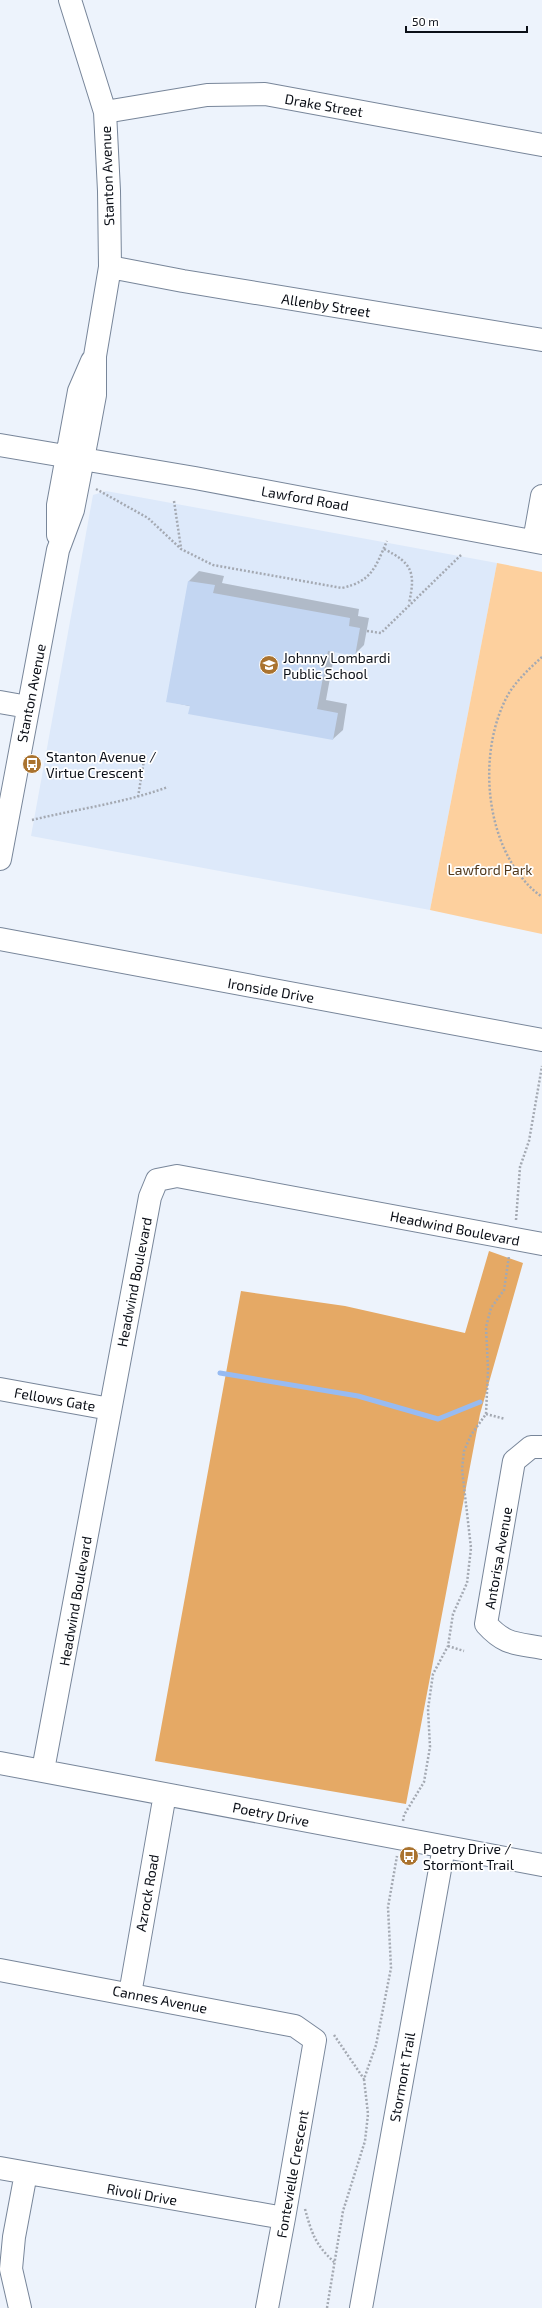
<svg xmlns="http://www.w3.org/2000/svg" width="542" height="2308" font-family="'Exo 2',sans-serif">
	<rect width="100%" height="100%" fill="#edf3fc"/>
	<path fill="#dde9fa" d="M 106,491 L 497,563 L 430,910 L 31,836 L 93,495 Z"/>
	<path fill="#fdd09e" d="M 497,563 L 542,572 L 542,934 L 430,910 Z"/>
	<path fill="#e5a965" d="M 489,1251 L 523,1263 L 480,1414 L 406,1804 L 155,1761 L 241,1291 L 345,1306 L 465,1333 Z"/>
	<path fill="#0003" d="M 199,571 L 224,576 L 222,583 L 359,609 L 358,616 L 369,618 L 364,645 L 354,655 L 335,651 L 326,700 L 347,704 L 343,730 L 333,739 L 167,701 L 189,581 Z"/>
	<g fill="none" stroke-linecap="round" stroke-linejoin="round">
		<path stroke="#97bbf2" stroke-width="5" d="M 220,1373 L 358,1396 L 438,1419 L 480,1402"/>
	</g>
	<path fill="#c3d6f2" d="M 188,581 L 215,585 L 213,593 L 350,618 L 349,626 L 360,628 L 355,656 L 328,651 L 317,709 L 338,713 L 333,740 L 188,714 L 190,706 L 166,702 Z"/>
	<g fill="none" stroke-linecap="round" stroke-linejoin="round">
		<g stroke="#78869a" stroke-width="24">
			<path id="minor" d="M 105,112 L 207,95 L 265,94 L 542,145
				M 110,267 L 183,281 L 542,340
				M 0,445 L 195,478 L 542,543
				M 58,535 L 58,505 L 79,391 L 92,361
				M 534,541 L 542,496
				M 0,702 L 28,707
				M 0,859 L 58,550 L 73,510 L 88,433 L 95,395 L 95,356 L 110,267 L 109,191 L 105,112 L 70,0
				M 0,939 L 542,1040
				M 0,1389 L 110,1409
				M 542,1447 L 531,1447 L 514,1461 L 486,1624 C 505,1645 515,1643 542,1648
				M 0,1763 L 542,1865
				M 43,1770 L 150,1197 L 157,1180 L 177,1176 L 542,1244
				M 0,1970 L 295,2026 L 315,2040 L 284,2218 L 267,2308
				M 130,1994 L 165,1794
				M 0,2168 L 284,2218
				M 20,2308 L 11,2269 L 14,2237 L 26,2173
				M 361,2308 L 444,1847"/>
		</g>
		<path stroke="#a4a9b2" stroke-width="2.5" stroke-dasharray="2 2" stroke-linecap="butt" d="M 96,489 L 148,518 L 181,549 L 213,565 L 342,588 C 372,581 375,568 387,541
			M 174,501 L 181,548
			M 384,549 C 412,563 416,572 409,603
			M 367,631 L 381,633 L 461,555
			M 542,657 C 530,668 518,679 509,693 C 475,752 484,855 542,897
			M 138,797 L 145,754
			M 32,820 C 77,809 124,803 168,787
			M 516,1220 L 520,1167 L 529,1141 L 542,1066
			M 486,1414 L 505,1419
			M 448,1646 L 464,1651
			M 403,1821 L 404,1815 L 424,1782 L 430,1747 L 428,1709 L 433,1674 L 448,1646 L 453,1614 L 467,1583 L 471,1548 L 462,1469 L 464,1451 L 471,1435 L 486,1414 L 488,1369 L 486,1327 L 491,1308 L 504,1290 L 509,1256
			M 334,2035 L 364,2079
			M 305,2209 C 312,2234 315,2244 334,2262
			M 327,2308 L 343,2211 L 365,2141 L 368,2114 L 364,2079 L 376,2045 L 391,1968 L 388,1907 L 397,1856"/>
		<use href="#minor" stroke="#fff" stroke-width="22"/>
	</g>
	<defs>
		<g id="school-disc" transform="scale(1)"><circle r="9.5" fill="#aa732f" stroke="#fff"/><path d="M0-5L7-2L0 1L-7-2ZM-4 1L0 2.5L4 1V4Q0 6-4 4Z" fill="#fff"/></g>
		<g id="bus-disc" transform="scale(1)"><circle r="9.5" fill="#aa732f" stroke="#fff"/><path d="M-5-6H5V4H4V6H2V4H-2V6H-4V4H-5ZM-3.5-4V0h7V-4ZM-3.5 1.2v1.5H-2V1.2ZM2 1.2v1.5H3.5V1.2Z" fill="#fff"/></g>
	</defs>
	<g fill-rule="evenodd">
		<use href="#school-disc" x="269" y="665"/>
		<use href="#bus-disc" x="32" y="764"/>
		<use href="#bus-disc" x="409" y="1856"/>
	</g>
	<g text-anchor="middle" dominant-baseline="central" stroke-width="3.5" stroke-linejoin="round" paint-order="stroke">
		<g font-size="14" fill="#0b0f17" stroke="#fff">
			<text transform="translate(324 105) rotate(10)">Drake Street</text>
			<text transform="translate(107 176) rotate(-92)">Stanton Avenue</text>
			<text transform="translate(326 305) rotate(9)">Allenby Street</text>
			<text transform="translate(305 498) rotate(10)">Lawford Road</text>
			<text transform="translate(31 693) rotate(-79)">Stanton Avenue</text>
			<text transform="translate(271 990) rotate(10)">Ironside Drive</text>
			<text transform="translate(455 1228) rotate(11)">Headwind Boulevard</text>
			<text transform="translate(134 1282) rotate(-79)">Headwind Boulevard</text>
			<text transform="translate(55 1399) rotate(10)">Fellows Gate</text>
			<text transform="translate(498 1558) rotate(-80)">Antorisa Avenue</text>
			<text transform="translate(75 1601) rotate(-80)">Headwind Boulevard</text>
			<text transform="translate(271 1814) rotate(11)">Poetry Drive</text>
			<text transform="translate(147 1893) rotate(-80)">Azrock Road</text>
			<text transform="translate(160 1999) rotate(11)">Cannes Avenue</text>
			<text transform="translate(402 2077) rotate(-80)">Stormont Trail</text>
			<text transform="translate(292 2174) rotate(-80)">Fontevielle Crescent</text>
			<text transform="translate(142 2194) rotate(10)">Rivoli Drive</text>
		</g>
		<g font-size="14" fill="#0b0f17" stroke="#fff" text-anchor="start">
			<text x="283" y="657">Johnny Lombardi<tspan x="283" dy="16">Public School</tspan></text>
			<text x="46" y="756">Stanton Avenue /<tspan x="46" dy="16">Virtue Crescent</tspan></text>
			<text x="423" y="1848">Poetry Drive /<tspan x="423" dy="16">Stormont Trail</tspan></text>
		</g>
		<g font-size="14" fill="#52391c" stroke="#fff">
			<text x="490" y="869">Lawford Park</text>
		</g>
	</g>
	<path d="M406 26v6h121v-6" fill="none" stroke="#0b0f17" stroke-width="2"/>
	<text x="412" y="26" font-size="12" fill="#0b0f17" stroke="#ffffff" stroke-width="3" paint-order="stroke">50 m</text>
</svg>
